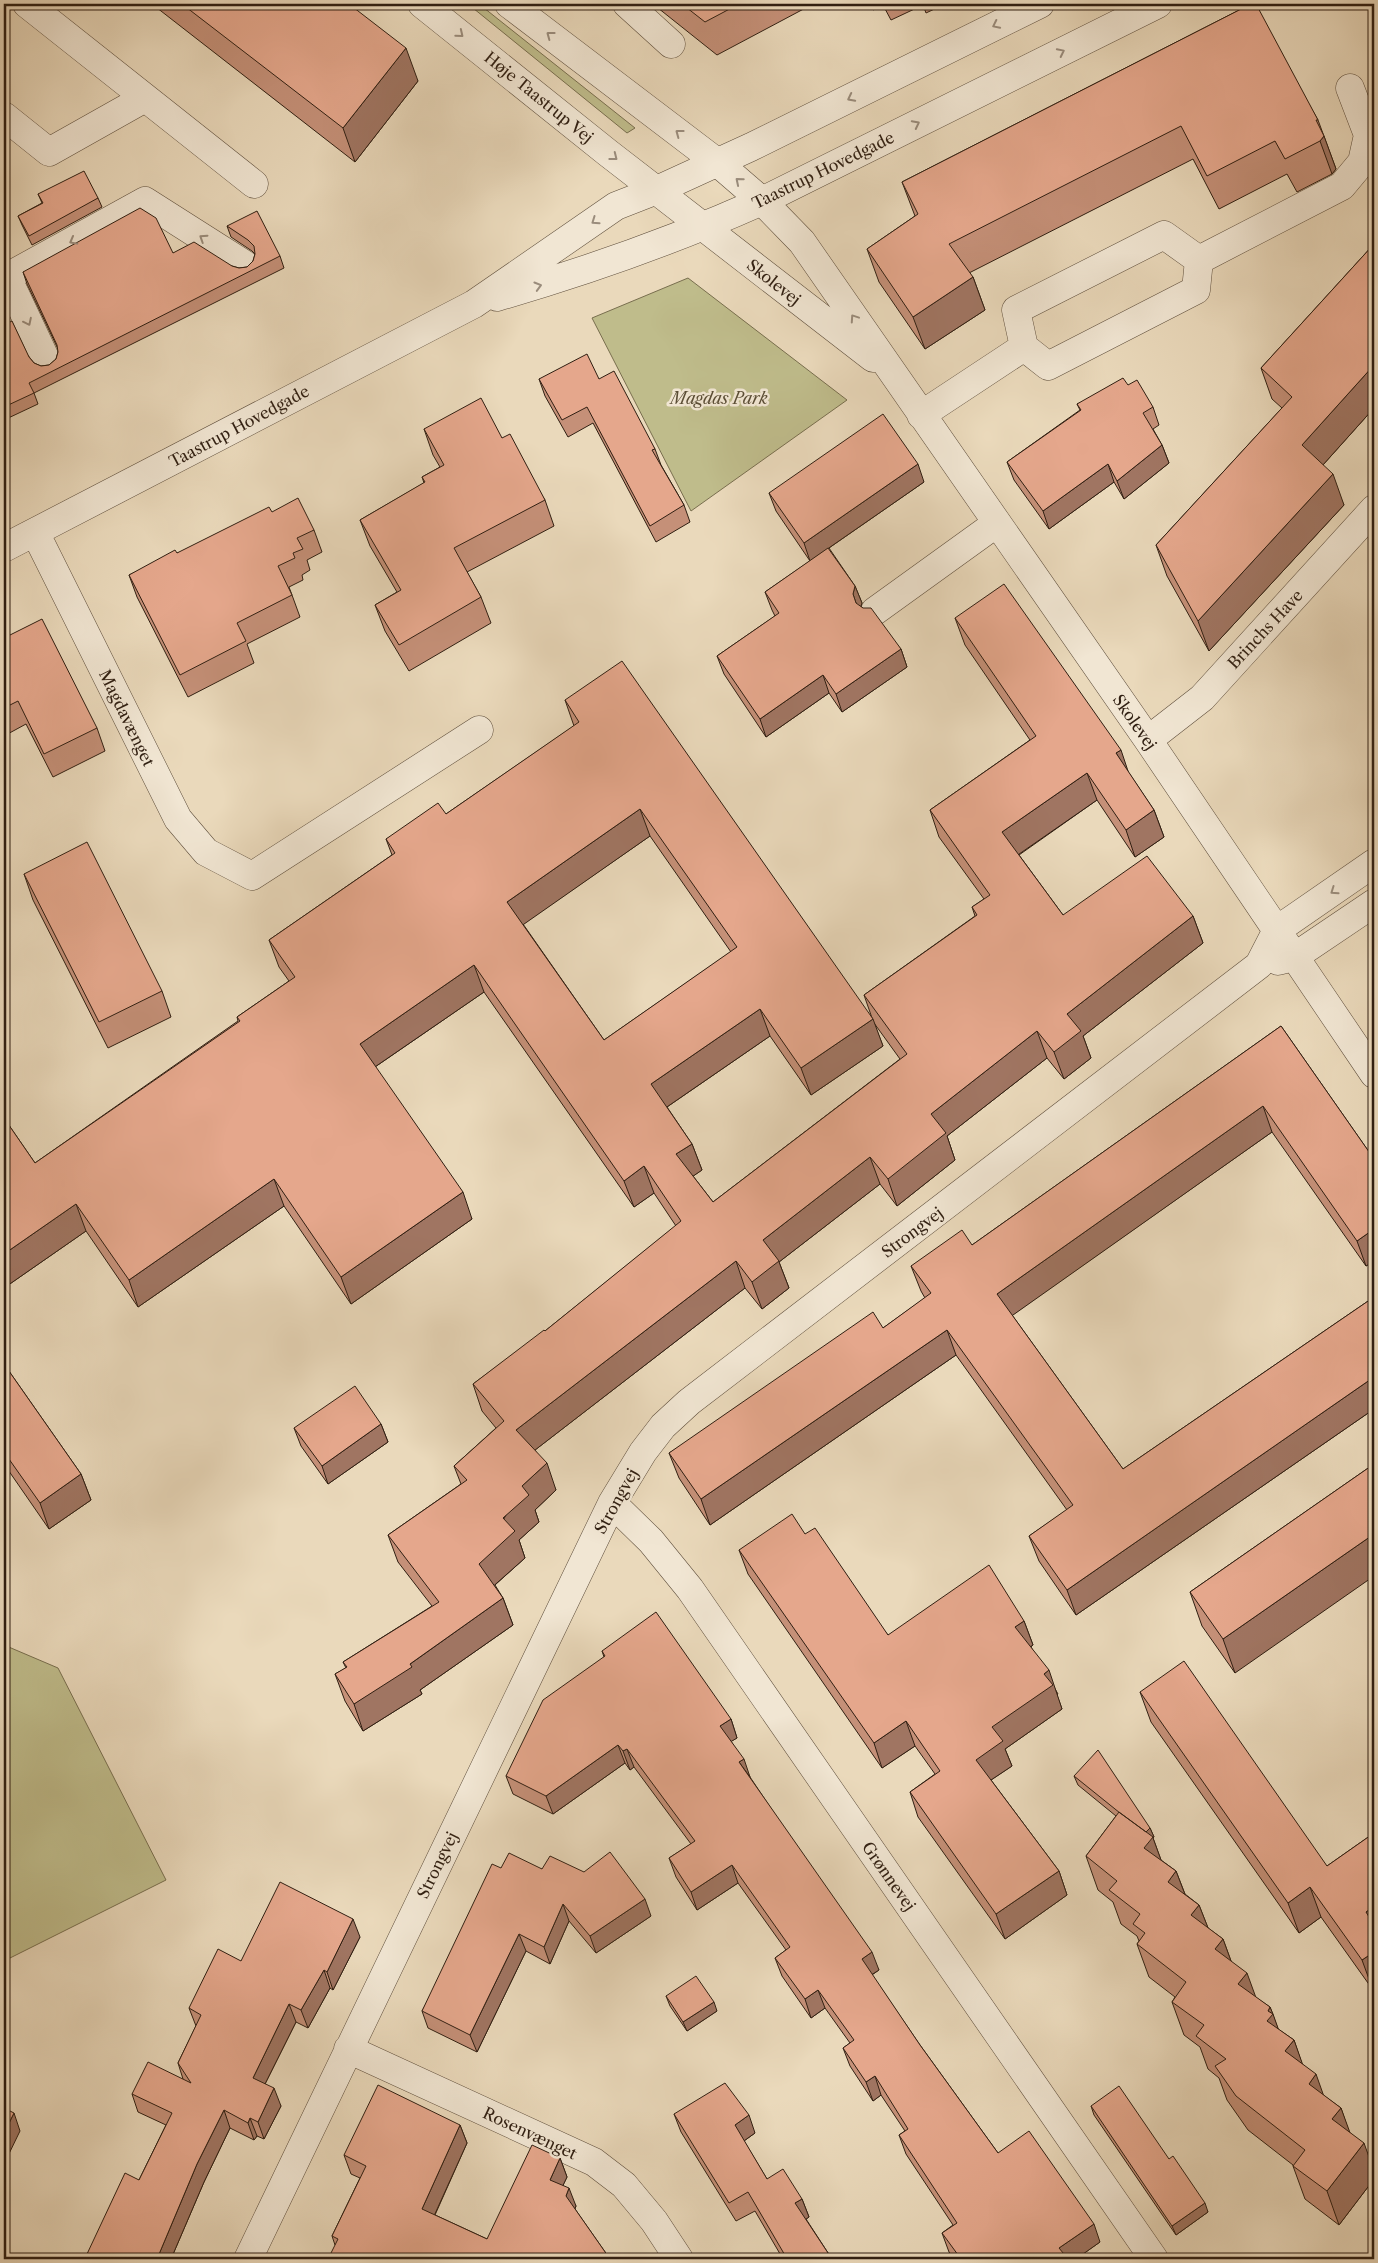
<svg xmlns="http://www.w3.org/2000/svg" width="1378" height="2263" font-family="'Libre Caslon Text',serif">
	<rect width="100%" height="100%" fill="#ead9bb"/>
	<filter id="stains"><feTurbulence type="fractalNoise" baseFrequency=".004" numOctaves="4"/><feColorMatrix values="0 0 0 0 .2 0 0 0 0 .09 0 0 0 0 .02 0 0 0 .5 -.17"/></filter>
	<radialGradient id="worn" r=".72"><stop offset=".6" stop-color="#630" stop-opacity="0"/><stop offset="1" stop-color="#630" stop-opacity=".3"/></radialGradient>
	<path fill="#bfbc8b" stroke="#786e4e" d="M 468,4 L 479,4 L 635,128 L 627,133 Z
		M 688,278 L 847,400 L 691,511 L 592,318 Z
		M 4,1645 L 58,1668 L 166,1880 L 4,1961 Z"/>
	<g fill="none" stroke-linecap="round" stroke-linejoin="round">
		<g stroke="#5e4e3c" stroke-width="29">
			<path id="minor" d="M 27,4 L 254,184
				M 422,4 L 608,153 L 873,358
				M 509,4 L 718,163 L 762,201 L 802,242 L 1148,740 L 1374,1074
				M 627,4 L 671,44
				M 4,116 L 49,152 L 145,98
				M 1164,235 L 1199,260 L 1196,290 L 1048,366 L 1024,347 L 1016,310 Z
				M 1199,260 L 1342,186 L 1362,162 L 1368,135 L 1350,88
				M 497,297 C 587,271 677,239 762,201 L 1158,4
				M 47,362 L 7,277 L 145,201 L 244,264
				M 921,415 L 1024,347
				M 35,532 L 178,819 L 206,852 L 252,876 L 479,730
				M 4,548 L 474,304 L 616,206 L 657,190 L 751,147 L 1040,4
				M 875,611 L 997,523
				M 1148,740 L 1202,698 L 1374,509
				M 1278,961 L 1294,957 L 1374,903
				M 612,1503 L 651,1541 L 690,1589 L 1154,2259
				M 348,2049 L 594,2162 L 624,2185 L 654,2221 L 679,2259
				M 248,2259 L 612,1503 L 643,1452 L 663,1426 L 689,1402 L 1259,965 L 1277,930 L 1374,863"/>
		</g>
		<use href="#minor" stroke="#f1e6d3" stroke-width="28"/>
	</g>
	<path fill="#c59078" stroke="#301f12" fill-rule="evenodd" d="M 152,4 L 349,4 L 418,81 L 355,162 Z
		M 653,4 L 813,4 L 717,55 Z
		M 870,4 L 945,4 L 926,13 L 923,5 L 891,20 L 883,5 L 873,10 Z
		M 1251,4 L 1318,120 L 1336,169 L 1332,174 L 1297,192 L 1287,174 L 1219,209 L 1193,159 L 969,273 L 973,277 L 985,310 L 925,349 L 879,282 L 867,249 L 915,216 L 902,182 Z
		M 38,194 L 98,198 L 102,207 L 32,245 L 22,225 L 18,216 L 42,203 Z
		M 227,226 L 280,256 L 284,268 L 34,393 L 38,404 L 4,420 L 4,325 L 34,363 L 41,366 L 49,365 L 56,359 L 58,352 L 58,349 L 27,284 L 23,272 L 173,253 L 232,266 L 239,268 L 247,267 L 253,261 L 255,254 L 252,251 L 231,237 Z
		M 1374,244 L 1374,408 L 1323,465 L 1344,505 L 1209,651 L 1167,576 L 1156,545 L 1282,408 L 1272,399 L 1261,368 Z
		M 539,379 L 599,379 L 655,449 L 661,465 L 684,505 L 690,522 L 656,542 L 593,423 L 568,437 L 545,396 Z
		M 1128,385 L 1153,407 L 1159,425 L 1153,429 L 1162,445 L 1169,463 L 1124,499 L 1114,482 L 1049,529 L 1014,480 L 1007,462 L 1080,410 L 1077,404 Z
		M 424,429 L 502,438 L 545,500 L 554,526 L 467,572 L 481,597 L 491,623 L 409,671 L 385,631 L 375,605 L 397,592 L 370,546 L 360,520 L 424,483 L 422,477 L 440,467 L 433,455 Z
		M 924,482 L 829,548 L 855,586 L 862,603 L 861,606 L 901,649 L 907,667 L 842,712 L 829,693 L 766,737 L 724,674 L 717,656 L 775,616 L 772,610 L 765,592 L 810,561 L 776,511 L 769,493 Z
		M 314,530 L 322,552 L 307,560 L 310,570 L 302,575 L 303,580 L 289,587 L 292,595 L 300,617 L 247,644 L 254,663 L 188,697 L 137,597 L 129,575 L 177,553 Z
		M 955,618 L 1129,773 L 1154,810 L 1164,837 L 1135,857 L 1097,800 L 1019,855 L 1063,915 L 1193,916 L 1203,943 L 1083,1036 L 1091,1058 L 1064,1079 L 1047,1058 L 947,1136 L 955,1160 L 897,1206 L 880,1184 L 779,1262 L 789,1288 L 762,1309 L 745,1288 L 535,1450 L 556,1490 L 535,1510 L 539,1522 L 519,1540 L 525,1558 L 495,1585 L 503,1598 L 513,1625 L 420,1690 L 422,1694 L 363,1731 L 345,1701 L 335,1674 L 346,1668 L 343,1662 L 432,1606 L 398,1562 L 388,1535 L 461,1484 L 454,1466 L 496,1428 L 482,1411 L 473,1384 L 545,1331 L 676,1226 L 654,1193 L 634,1207 L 484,992 L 375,1067 L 472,1219 L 351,1304 L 284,1206 L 138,1307 L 86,1231 L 4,1288 L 4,1118 L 35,1163 L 238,1021 L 237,1017 L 289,981 L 279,967 L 269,940 L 392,855 L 386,839 L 446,814 L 574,726 L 565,700 L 872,1018 L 864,995 L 975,916 L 972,907 L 984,899 L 939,837 L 930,810 L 1030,740 L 965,645 ZM 650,836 L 731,952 L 604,1040 L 523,924 ZM 874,1023 L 900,1059 L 713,1202 L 693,1176 L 702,1170 L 692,1144 L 667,1107 L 770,1036 L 811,1095 L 883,1046 Z
		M 10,635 L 97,728 L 105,751 L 53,777 L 26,724 L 4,736 L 4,638 Z
		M 24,874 L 162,991 L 171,1017 L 108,1048 L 33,900 Z
		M 1281,1026 L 1374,1159 L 1374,1261 L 1366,1266 L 1272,1132 L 1012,1315 L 1123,1469 L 1374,1297 L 1374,1409 L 1076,1615 L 1039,1561 L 1029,1536 L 1067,1510 L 956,1355 L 710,1525 L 679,1478 L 669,1453 L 883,1328 L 925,1298 L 921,1291 L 911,1266 L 972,1245 Z
		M 4,1364 L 81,1474 L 91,1500 L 49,1529 L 4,1464 Z
		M 381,1424 L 388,1442 L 328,1484 L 301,1446 L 294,1428 Z
		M 1374,1464 L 1235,1673 L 1202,1626 L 1190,1592 Z
		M 805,1534 L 888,1635 L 1024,1621 L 1033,1645 L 1031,1647 L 1058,1694 L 1057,1695 L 1062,1709 L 1005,1749 L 1012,1766 L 991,1780 L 1059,1871 L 1067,1895 L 1005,1939 L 918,1817 L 910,1792 L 935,1774 L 915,1746 L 882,1768 L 748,1574 L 739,1550 Z
		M 602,1651 L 731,1719 L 737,1738 L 731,1741 L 750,1777 L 879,1970 L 872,1975 L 920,2045 L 998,2153 L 1100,2242 L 1076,2259 L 954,2259 L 949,2252 L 942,2233 L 953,2225 L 906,2154 L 899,2135 L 905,2131 L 881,2095 L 873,2101 L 850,2066 L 843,2048 L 850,2043 L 825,2008 L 811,2018 L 782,1976 L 775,1958 L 786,1950 L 738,1883 L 697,1910 L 676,1877 L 669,1858 L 691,1844 L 634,1767 L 630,1770 L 625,1763 L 553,1814 L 513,1794 L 506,1776 L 604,1657 Z
		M 1140,1692 L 1327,1866 L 1374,1833 L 1373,1990 L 1321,1917 L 1299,1933 L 1151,1722 Z
		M 1074,1776 L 1150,1828 L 1154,1837 L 1153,1838 L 1161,1860 L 1176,1871 L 1185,1894 L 1199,1905 L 1208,1928 L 1223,1939 L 1231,1961 L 1255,1997 L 1270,2007 L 1278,2029 L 1294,2040 L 1302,2064 L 1323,2095 L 1341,2108 L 1349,2132 L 1374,2171 L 1374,2179 L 1339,2225 L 1305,2199 L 1293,2166 L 1293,2165 L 1248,2130 L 1227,2100 L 1219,2078 L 1208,2069 L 1200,2047 L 1184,2035 L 1172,2002 L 1175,1997 L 1149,1977 L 1137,1944 L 1139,1941 L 1137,1936 L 1121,1924 L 1113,1902 L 1098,1890 L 1086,1856 L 1116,1816 L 1078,1785 Z
		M 501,1868 L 542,1869 L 651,1916 L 596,1953 L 569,1921 L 550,1964 L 526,1951 L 477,2052 L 428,2028 L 422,2011 Z
		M 360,1937 L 333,1990 L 330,1988 L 308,2028 L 296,2022 L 265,2084 L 281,2106 L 264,2139 L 257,2136 L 254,2140 L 230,2128 L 204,2182 L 171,2259 L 89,2259 L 87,2254 L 139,2180 L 166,2125 L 138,2112 L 132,2094 L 183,2079 L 178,2063 L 196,2026 L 189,2008 L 241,1961 Z
		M 666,1996 L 717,2011 L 687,2031 L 670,2006 Z
		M 1091,2106 L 1169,2159 L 1208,2212 L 1176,2235 L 1094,2115 Z
		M 674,2114 L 755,2133 L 744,2141 L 767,2179 L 802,2199 L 809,2217 L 806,2219 L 832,2259 L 783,2259 L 755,2211 L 736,2221 L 681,2132 Z
		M 460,2125 L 467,2143 L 435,2215 L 487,2239 L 560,2158 L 567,2177 L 563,2185 L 576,2206 L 575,2209 L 610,2259 L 335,2245 L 332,2236 L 360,2178 L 351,2174 L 344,2155 Z"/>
	<path fill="#a07562" stroke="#301f12" d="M 406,48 L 418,81 L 355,162 L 343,128 Z
		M 1324,136 L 1336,169 L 1332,174 L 1320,141 Z
		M 973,277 L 985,310 L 925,349 L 913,317 Z
		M 1374,365 L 1374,408 L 1313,476 L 1302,445 Z
		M 1162,445 L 1169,463 L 1124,499 L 1117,481 Z
		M 918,464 L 924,482 L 810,561 L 804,543 Z
		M 1108,464 L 1114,482 L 1049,529 L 1043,511 Z
		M 1333,474 L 1344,505 L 1209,651 L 1198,621 Z
		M 855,586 L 862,603 L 859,612 L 853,594 Z
		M 901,649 L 907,667 L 842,712 L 836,694 Z
		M 823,675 L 829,693 L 766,737 L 760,719 Z
		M 1121,750 L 1130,777 L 1116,753 Z
		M 1087,773 L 1097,800 L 1012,859 L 1002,832 Z
		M 640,809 L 650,836 L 517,929 L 507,902 Z
		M 1154,810 L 1164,837 L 1135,857 L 1126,830 Z
		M 1193,916 L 1203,943 L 1083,1036 L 1091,1058 L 1064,1079 L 1054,1052 L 1067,1014 Z
		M 474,965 L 484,992 L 369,1071 L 360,1044 Z
		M 760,1009 L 770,1036 L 661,1111 L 651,1084 Z
		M 873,1019 L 883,1046 L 811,1095 L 801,1068 Z
		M 1037,1031 L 1047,1058 L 947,1136 L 955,1160 L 897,1206 L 888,1179 L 931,1114 Z
		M 1263,1106 L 1272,1132 L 1006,1320 L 997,1294 Z
		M 692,1144 L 702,1170 L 686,1181 L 676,1154 Z
		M 870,1157 L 880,1184 L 779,1262 L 789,1288 L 762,1309 L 752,1282 L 763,1240 Z
		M 644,1166 L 654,1193 L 634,1207 L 624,1181 Z
		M 274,1179 L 284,1206 L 138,1307 L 129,1280 Z
		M 463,1192 L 472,1219 L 351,1304 L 341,1277 Z
		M 76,1204 L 86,1231 L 4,1288 L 4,1254 Z
		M 1374,1229 L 1374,1261 L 1366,1266 L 1357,1241 Z
		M 736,1261 L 745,1288 L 526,1457 L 516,1430 Z
		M 947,1330 L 956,1355 L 710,1525 L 701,1499 Z
		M 1374,1377 L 1374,1409 L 1076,1615 L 1067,1590 Z
		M 381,1424 L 388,1442 L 328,1484 L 322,1466 Z
		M 547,1463 L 556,1490 L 535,1510 L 539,1522 L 519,1540 L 525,1558 L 489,1590 L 479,1564 L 522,1486 Z
		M 81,1474 L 91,1500 L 49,1529 L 40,1503 Z
		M 1374,1534 L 1374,1576 L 1235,1673 L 1223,1639 Z
		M 503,1598 L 513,1625 L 420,1690 L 422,1694 L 363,1731 L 354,1704 Z
		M 1024,1621 L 1033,1645 L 1024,1651 L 1015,1627 Z
		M 1049,1670 L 1062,1709 L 1005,1749 L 1012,1766 L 985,1784 L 976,1760 L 992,1727 L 1044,1674 Z
		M 731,1719 L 737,1738 L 727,1744 L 720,1726 Z
		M 906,1721 L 915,1746 L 882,1768 L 874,1743 Z
		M 618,1745 L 625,1763 L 553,1814 L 546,1796 Z
		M 627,1749 L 634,1767 L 630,1770 L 623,1751 Z
		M 744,1759 L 750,1777 L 739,1762 Z
		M 1150,1828 L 1154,1837 L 1153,1838 L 1165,1871 L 1144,1848 L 1145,1833 Z
		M 732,1865 L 738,1883 L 697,1910 L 691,1892 Z
		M 1059,1871 L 1067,1895 L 1005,1939 L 996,1914 Z
		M 1176,1871 L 1189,1905 L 1168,1882 Z
		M 1310,1887 L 1321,1917 L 1299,1933 L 1288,1903 Z
		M 645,1899 L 651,1916 L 596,1953 L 590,1936 Z
		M 563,1904 L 569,1921 L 550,1964 L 544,1947 Z
		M 1199,1905 L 1212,1938 L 1191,1915 Z
		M 1374,1906 L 1374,1936 L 1366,1912 Z
		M 353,1919 L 360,1937 L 333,1990 L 327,1972 Z
		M 519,1934 L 526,1951 L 477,2052 L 470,2035 Z
		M 1223,1939 L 1235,1972 L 1215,1949 Z
		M 872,1952 L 879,1970 L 868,1977 L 862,1959 Z
		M 1374,1952 L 1374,1989 L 1373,1990 L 1362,1960 Z
		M 324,1970 L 330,1988 L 308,2028 L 301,2010 Z
		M 1247,1973 L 1259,2006 L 1238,1984 Z
		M 818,1990 L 825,2008 L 811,2018 L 805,1999 Z
		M 714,2002 L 717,2011 L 687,2031 L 683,2022 Z
		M 289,2004 L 296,2022 L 259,2096 L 253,2078 Z
		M 1270,2007 L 1273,2014 L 1285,2048 L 1267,2021 L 1268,2011 Z
		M 1294,2040 L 1306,2074 L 1285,2051 Z
		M 1316,2074 L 1328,2108 L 1309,2084 Z
		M 875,2076 L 881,2095 L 873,2101 L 866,2082 Z
		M 274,2088 L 281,2106 L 264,2139 L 258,2122 Z
		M 1341,2108 L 1353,2141 L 1332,2119 Z
		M 224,2110 L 230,2128 L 204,2182 L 171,2259 L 157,2259 L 197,2164 Z
		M 14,2113 L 20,2131 L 4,2164 L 4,2133 Z
		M 749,2115 L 755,2133 L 741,2143 L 735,2125 Z
		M 250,2118 L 257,2136 L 254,2140 L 248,2123 Z
		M 460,2125 L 467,2143 L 429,2227 L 422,2209 Z
		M 1364,2143 L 1374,2171 L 1374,2179 L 1339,2225 L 1327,2191 Z
		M 560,2158 L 567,2177 L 557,2198 L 550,2180 Z
		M 569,2188 L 576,2206 L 572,2214 L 566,2196 Z
		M 802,2199 L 809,2217 L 802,2222 L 795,2203 Z
		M 1205,2203 L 1208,2212 L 1176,2235 L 1172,2226 Z
		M 1094,2224 L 1100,2242 L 1076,2259 L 1064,2259 L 1059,2248 Z"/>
	<path fill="#e5a78c" stroke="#301f12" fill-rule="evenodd" d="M 182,4 L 349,4 L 406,48 L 343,128 Z
		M 682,4 L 739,4 L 705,22 Z
		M 1251,4 L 1256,4 L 1318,120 L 1316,120 L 1324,136 L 1320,141 L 1285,159 L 1275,141 L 1207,176 L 1181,126 L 949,244 L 973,277 L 913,317 L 867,249 L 918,214 L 902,182 Z
		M 84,171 L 98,198 L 29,236 L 18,216 L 43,203 L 38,194 Z
		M 140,208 L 156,218 L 173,253 L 194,242 L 232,266 L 239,268 L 247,267 L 253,261 L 255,254 L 254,246 L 248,240 L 227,226 L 257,211 L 280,256 L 29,383 L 34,393 L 4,407 L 4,325 L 12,321 L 29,357 L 34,363 L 41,366 L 49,365 L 56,359 L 58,352 L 57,345 L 23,272 Z
		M 1374,244 L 1374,365 L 1302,445 L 1333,474 L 1198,621 L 1156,545 L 1292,397 L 1261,368 Z
		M 587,354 L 599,379 L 614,371 L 655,449 L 652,450 L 684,505 L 650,526 L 587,407 L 562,420 L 539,379 Z
		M 1123,378 L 1128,385 L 1137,380 L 1153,407 L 1143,413 L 1162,445 L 1117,481 L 1108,464 L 1043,511 L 1007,462 L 1081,410 L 1077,404 Z
		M 481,398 L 502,438 L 510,434 L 545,500 L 454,548 L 481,597 L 399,645 L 375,605 L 401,590 L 360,520 L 425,482 L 422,477 L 444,465 L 424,429 Z
		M 883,414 L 918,464 L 804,543 L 769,493 Z
		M 298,498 L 314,530 L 297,538 L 303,549 L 293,553 L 295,558 L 278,566 L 292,595 L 237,623 L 246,641 L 180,675 L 129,575 L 175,550 L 177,553 L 269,507 L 272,512 Z
		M 828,548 L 855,586 L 853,594 L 856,603 L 863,608 L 871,608 L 901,649 L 836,694 L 823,675 L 760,719 L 717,656 L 779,613 L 765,592 Z
		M 1004,584 L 1121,750 L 1116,753 L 1154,810 L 1126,830 L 1087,773 L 1002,832 L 1063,915 L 1147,856 L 1193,916 L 1067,1014 L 1081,1031 L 1054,1052 L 1037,1031 L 931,1114 L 946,1133 L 888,1179 L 870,1157 L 763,1240 L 779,1261 L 752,1282 L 736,1261 L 516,1430 L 547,1463 L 522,1486 L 529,1495 L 503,1518 L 515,1531 L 479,1564 L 503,1598 L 410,1664 L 412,1667 L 354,1704 L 335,1674 L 347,1667 L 343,1662 L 439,1602 L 388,1535 L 467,1480 L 454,1466 L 504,1421 L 473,1384 L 544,1330 L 545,1331 L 681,1221 L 644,1166 L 624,1181 L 474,965 L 360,1044 L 463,1192 L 341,1277 L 274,1179 L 129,1280 L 76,1204 L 4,1254 L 4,1118 L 35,1163 L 240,1021 L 237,1017 L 295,977 L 269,940 L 395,853 L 386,839 L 438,803 L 446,814 L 579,722 L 565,700 L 622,661 L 873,1019 L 801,1068 L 760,1009 L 651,1084 L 692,1144 L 676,1154 L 713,1202 L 907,1054 L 864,995 L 977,915 L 972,907 L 990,895 L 930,810 L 1036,736 L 955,618 ZM 640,809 L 737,947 L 604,1040 L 507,902 Z
		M 42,619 L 97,728 L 44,754 L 18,701 L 4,708 L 4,638 Z
		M 87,842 L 162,991 L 99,1022 L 24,874 Z
		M 1281,1026 L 1374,1159 L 1374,1229 L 1357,1241 L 1263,1106 L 997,1294 L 1123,1469 L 1374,1297 L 1374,1377 L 1067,1590 L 1029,1536 L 1073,1505 L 947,1330 L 701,1499 L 669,1453 L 873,1312 L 883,1328 L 931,1293 L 911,1266 L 962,1230 L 972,1245 Z
		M 4,1364 L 81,1474 L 40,1503 L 4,1452 Z
		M 355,1386 L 381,1424 L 322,1466 L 294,1428 Z
		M 1374,1464 L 1374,1534 L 1223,1639 L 1190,1592 Z
		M 792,1514 L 805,1534 L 815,1528 L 888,1635 L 989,1565 L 1024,1621 L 1015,1627 L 1049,1670 L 1044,1674 L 1053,1685 L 992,1727 L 1003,1741 L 976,1760 L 1059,1871 L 996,1914 L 910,1792 L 940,1771 L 906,1721 L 874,1743 L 739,1550 Z
		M 656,1612 L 731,1719 L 720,1726 L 744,1759 L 739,1762 L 872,1952 L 862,1959 L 920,2045 L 998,2153 L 1029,2131 L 1094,2224 L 1059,2248 L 1068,2259 L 961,2259 L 942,2233 L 957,2223 L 899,2135 L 908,2129 L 875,2076 L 866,2082 L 843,2048 L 854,2040 L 818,1990 L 805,1999 L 775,1958 L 790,1947 L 732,1865 L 691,1892 L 669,1858 L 695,1841 L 627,1749 L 623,1751 L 618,1745 L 546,1796 L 506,1776 L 543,1700 L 605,1656 L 602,1651 Z
		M 1184,1661 L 1327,1866 L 1374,1833 L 1374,1906 L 1366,1912 L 1374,1925 L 1374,1952 L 1362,1960 L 1310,1887 L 1288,1903 L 1140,1692 Z
		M 1098,1750 L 1150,1828 L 1146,1832 L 1120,1813 L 1074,1776 Z
		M 1119,1812 L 1153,1837 L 1144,1848 L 1176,1871 L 1168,1882 L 1199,1905 L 1191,1915 L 1223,1939 L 1215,1949 L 1247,1973 L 1238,1984 L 1270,2007 L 1268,2011 L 1273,2014 L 1267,2021 L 1294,2040 L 1285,2051 L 1316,2074 L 1309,2084 L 1341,2108 L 1332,2119 L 1364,2143 L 1327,2191 L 1293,2166 L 1305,2150 L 1236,2096 L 1215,2066 L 1226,2059 L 1196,2036 L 1204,2025 L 1172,2002 L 1186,1982 L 1137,1944 L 1145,1933 L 1133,1924 L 1140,1914 L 1109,1890 L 1117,1881 L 1086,1856 Z
		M 610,1852 L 645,1899 L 590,1936 L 563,1904 L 544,1947 L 519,1934 L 470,2035 L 422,2011 L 492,1864 L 501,1868 L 509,1853 L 542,1869 L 550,1856 L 584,1872 Z
		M 280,1882 L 353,1919 L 327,1972 L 324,1970 L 301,2010 L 289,2004 L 253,2078 L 274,2088 L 258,2122 L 250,2118 L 248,2123 L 224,2110 L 197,2164 L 157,2259 L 97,2259 L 87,2254 L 125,2173 L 139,2180 L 172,2113 L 132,2094 L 148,2062 L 191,2083 L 178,2063 L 201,2015 L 189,2008 L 218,1949 L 241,1961 Z
		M 696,1976 L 714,2002 L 683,2022 L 666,1996 Z
		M 725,2083 L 749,2115 L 735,2125 L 767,2179 L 783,2169 L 802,2199 L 795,2203 L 832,2259 L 783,2259 L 786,2257 L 748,2192 L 729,2203 L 674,2114 Z
		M 378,2085 L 460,2125 L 422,2209 L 487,2239 L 532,2145 L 560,2158 L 550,2180 L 569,2188 L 566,2196 L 610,2259 L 328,2259 L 338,2239 L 332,2236 L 366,2166 L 344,2155 Z
		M 1119,2086 L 1169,2159 L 1173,2156 L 1205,2203 L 1172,2226 L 1091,2106 Z
		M 4,2108 L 14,2113 L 4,2133 Z"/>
	<defs><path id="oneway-chevron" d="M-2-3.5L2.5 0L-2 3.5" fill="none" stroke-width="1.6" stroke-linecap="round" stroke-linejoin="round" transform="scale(1.25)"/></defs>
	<g stroke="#9a8c7c">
		<use href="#oneway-chevron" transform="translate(996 25) rotate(154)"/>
		<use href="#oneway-chevron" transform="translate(460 34) rotate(39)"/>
		<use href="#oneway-chevron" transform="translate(550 35) rotate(-143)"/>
		<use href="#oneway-chevron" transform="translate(1061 52) rotate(-26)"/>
		<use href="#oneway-chevron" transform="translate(851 98) rotate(153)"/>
		<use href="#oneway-chevron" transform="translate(916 124) rotate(-27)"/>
		<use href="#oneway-chevron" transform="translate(679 133) rotate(-143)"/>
		<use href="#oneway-chevron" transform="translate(614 157) rotate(38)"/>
		<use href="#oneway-chevron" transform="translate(739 181) rotate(-140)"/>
		<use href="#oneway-chevron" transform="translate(595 221) rotate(145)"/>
		<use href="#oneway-chevron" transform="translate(203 238) rotate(-147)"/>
		<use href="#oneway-chevron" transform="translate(73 241) rotate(151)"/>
		<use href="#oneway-chevron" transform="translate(538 286) rotate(-16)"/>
		<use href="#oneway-chevron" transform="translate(854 318) rotate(-124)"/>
		<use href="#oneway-chevron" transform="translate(28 322) rotate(64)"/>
		<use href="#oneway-chevron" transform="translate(1334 891) rotate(145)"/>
	</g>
	<g text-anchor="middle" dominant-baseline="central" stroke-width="5" stroke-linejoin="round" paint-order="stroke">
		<g font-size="16" fill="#301f12" stroke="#f1e6d3">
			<text transform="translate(539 97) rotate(39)">Høje Taastrup Vej</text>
			<text transform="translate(823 170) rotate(-26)">Taastrup Hovedgade</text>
			<text transform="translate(774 282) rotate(38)">Skolevej</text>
			<text transform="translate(239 426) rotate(-28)">Taastrup Hovedgade</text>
			<text transform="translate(1265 629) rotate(-47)">Brinchs Have</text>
			<text transform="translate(127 718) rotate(64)">Magdavænget</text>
			<text transform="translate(1135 722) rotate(55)">Skolevej</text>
			<text transform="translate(912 1232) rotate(-37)">Strongvej</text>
			<text transform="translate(616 1501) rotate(-61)">Strongvej</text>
			<text transform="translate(437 1865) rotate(-64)">Strongvej</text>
			<text transform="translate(889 1876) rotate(55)">Grønnevej</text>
			<text transform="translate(530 2133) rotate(25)">Rosenvænget</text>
		</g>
		<g font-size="16" font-style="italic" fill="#5b4e36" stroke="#f1e6d3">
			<text x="719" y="398">Magdas Park</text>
		</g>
	</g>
	<rect width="1378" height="2263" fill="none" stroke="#ead9bb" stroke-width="20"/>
	<rect x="5" y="5" width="1368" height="2253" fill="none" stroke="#301f12" stroke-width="2.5"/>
	<rect x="10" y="10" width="1358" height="2243" fill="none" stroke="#301f12"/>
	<rect width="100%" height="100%" filter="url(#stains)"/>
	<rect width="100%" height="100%" fill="url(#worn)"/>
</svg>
